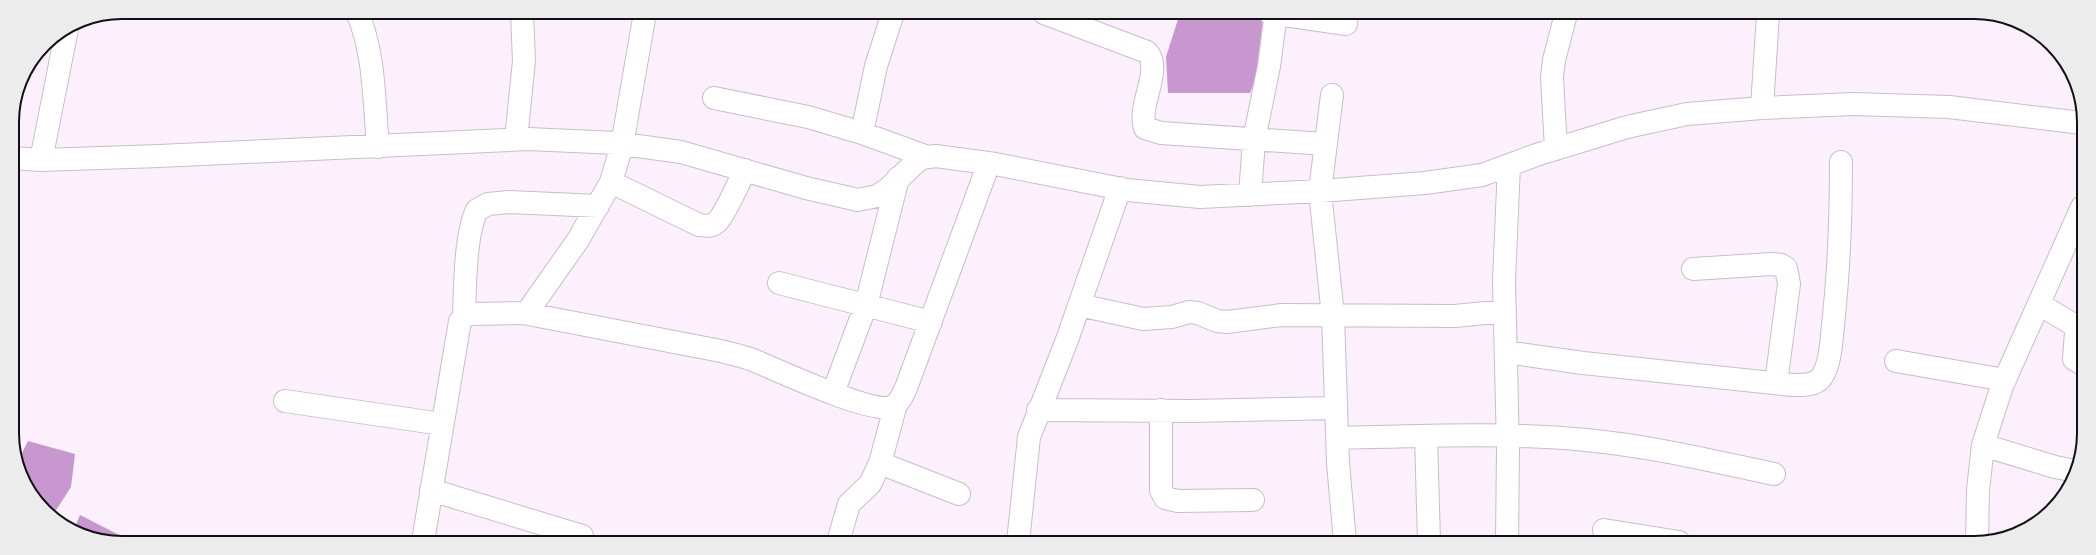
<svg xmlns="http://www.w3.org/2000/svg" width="2096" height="555" font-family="Manrope,sans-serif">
	<rect width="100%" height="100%" fill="#fcf0fd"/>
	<path fill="#c897d0" d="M 1180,13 L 1239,13 L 1263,19 L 1256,78 L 1250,93 L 1168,93 L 1166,57 Z
		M 28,441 L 75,454 L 71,487 L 53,515 L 44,510 L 18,461 Z
		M 80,515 L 131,541 L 101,541 L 75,527 Z"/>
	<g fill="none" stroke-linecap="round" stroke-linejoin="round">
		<g stroke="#cabccc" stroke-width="24">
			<path id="minor" d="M 357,12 C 375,53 374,103 378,147
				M 1044,13 L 1147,52 C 1163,70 1137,105 1145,128 L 1161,133 L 1326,144
				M 1270,13 L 1346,24
				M 1332,95 L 1320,191 L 1333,316 L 1338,463 L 1345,542
				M 714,98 L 808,117 L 862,133 L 928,157
				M 1762,108 L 1768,14
				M 862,133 L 876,66 L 893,13
				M 516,139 L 524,61 L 522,12
				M 1556,149 L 1552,77 L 1554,60 L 1566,14
				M 12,158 L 41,160 L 159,156 L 529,139 L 616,143 L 681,152 L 806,188 L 858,200 L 877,196 L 888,189 L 916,162 L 922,158 L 936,156 L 995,164 L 1127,190 L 1200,197 L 1320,191 L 1425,183 L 1482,175 L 1539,154 L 1627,127 L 1687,114 L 1762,108 L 1853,104 L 1949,107 L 2082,123
				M 41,160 L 67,29
				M 611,182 L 699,225 C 706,226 711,227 717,222 C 726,213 739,182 745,170
				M 1250,195 L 1254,140 L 1269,66 L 1276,13
				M 1693,269 L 1772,264 L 1781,265 L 1786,268 L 1789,284 L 1776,383
				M 779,283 L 931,322
				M 2039,304 L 2074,325 L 2076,332 L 2074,359 L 2082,364
				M 1079,305 L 1143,319 L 1172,317 L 1189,312 L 1198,313 L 1217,321 L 1227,322 L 1282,315 L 1455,316 L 1505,311
				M 523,313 L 721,351 C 732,354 743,356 753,360 C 777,370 871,414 892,407 C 899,404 903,394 906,388 L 989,163
				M 464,317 C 465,289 465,233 477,210 L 488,204 L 509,202 L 598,206
				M 1506,352 L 1583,363 L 1792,385 C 1802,385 1814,386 1821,378 C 1831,364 1831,342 1833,325 C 1839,270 1841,217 1841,162
				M 1896,361 L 2005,380
				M 833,393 L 866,305 L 898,178
				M 285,401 L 442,424
				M 896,404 L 880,463 L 959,494
				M 1038,410 L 1192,411 L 1336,408
				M 1161,410 L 1161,490 L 1165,498 L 1178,501 L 1253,500
				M 1426,436 L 1429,542
				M 1338,438 C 1421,436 1503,432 1586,440 C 1650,446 1712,461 1774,474
				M 1983,445 L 2055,467 L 2076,471
				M 431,490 L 582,536
				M 1604,530 L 1679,542
				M 423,541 L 460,321 L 464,317 L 470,314 L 523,313 L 528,311 L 578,240 L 611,182 L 622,145 L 645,13
				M 838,542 L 849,504 L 870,484 L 880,463
				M 1018,542 L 1029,437 L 1067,340 L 1120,188
				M 1507,542 L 1508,448 L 1504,281 L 1509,165
				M 1977,543 L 1978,490 L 1983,445 L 2002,386 L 2082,207"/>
		</g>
		<use href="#minor" stroke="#fff" stroke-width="22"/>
	</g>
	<path d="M0 0H2096V555H0ZM122 19H1974A103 103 0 0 1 2077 122V433A103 103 0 0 1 1974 536H122A103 103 0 0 1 19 433V122A103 103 0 0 1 122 19Z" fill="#ececec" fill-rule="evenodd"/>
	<path fill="none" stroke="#140f14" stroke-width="2" d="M122 19H1974A103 103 0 0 1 2077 122V433A103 103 0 0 1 1974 536H122A103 103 0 0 1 19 433V122A103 103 0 0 1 122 19Z"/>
</svg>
